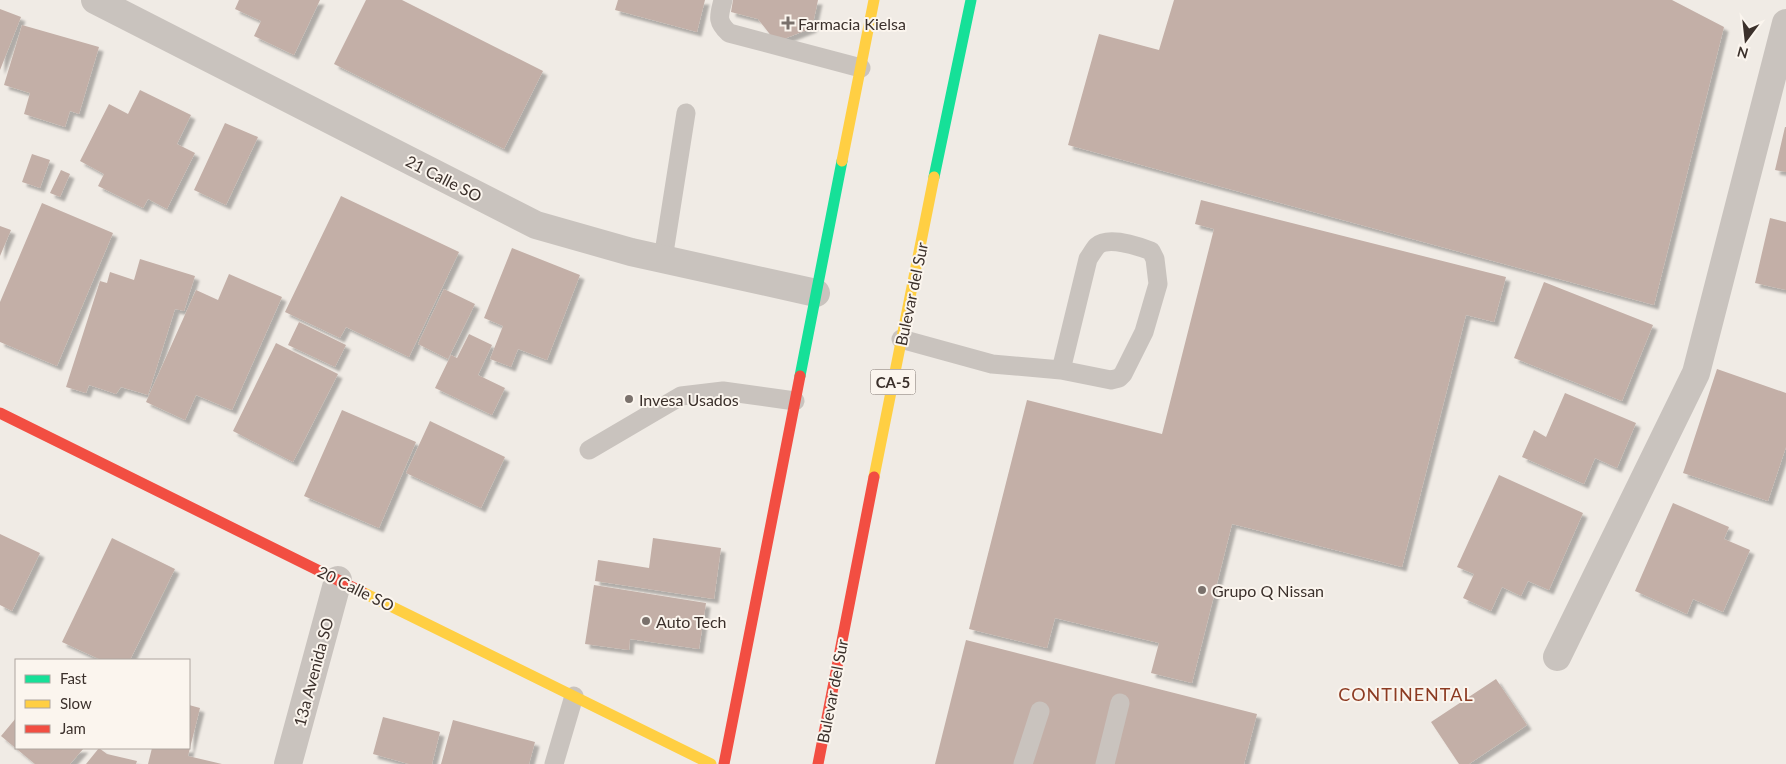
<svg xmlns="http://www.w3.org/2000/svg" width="1786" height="764" font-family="Lato,sans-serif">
	<defs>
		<filter id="shadow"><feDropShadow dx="4.5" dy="4.5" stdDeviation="1" flood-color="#0004"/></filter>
	</defs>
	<rect width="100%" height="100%" fill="#f0ebe5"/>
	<path fill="#c3afa7" filter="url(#shadow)" d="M 239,0 L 320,0 L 294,55 L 254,36 L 261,21 L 235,9 Z
		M 366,0 L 402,0 L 543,71 L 504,149 L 334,64 Z
		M 618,0 L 705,0 L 697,32 L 615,10 Z
		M 733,0 L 818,0 L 812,28 L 776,42 L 758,19 L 731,12 Z
		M 1174,0 L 1672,0 L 1724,27 L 1654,305 L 1068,145 L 1099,34 L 1159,50 Z
		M 0,9 L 21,17 L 0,70 Z
		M 22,25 L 99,47 L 79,114 L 70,111 L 65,127 L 24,114 L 30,93 L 4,85 Z
		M 140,90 L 191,115 L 177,144 L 195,153 L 167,209 L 148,199 L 143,208 L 98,186 L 104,174 L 80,161 L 109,104 L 128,114 Z
		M 225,123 L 258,137 L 226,205 L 194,190 Z
		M 1785,127 L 1786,127 L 1786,172 L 1775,170 Z
		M 32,154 L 50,160 L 40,188 L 22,182 Z
		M 61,170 L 70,174 L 60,197 L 50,193 Z
		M 341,196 L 459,252 L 409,357 L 346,327 L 340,338 L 285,312 Z
		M 1201,200 L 1506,277 L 1494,322 L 1466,315 L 1402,567 L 1232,524 L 1192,683 L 1151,673 L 1159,643 L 1055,618 L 1047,648 L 969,629 L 1027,400 L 1162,434 L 1214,229 L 1195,224 Z
		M 42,203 L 113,233 L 57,366 L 0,342 L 0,302 Z
		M 1770,218 L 1786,222 L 1786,290 L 1755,283 Z
		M 0,226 L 11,230 L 0,256 Z
		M 512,248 L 580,275 L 547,360 L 518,349 L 511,367 L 490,359 L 503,326 L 484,318 Z
		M 140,259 L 195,276 L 184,311 L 175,309 L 148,395 L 121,387 L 116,394 L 89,385 L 86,393 L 66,387 L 100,281 L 107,283 L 110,272 L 134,280 Z
		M 229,274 L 282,297 L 232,410 L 196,395 L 185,420 L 146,402 L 196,290 L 218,300 Z
		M 1544,282 L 1653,325 L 1622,401 L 1514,358 Z
		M 444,289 L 475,304 L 448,359 L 418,344 Z
		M 299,322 L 346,345 L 335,367 L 288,345 Z
		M 469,334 L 492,345 L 478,375 L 505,388 L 492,415 L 435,388 L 451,355 L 457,358 Z
		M 276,343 L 338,374 L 293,462 L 233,431 Z
		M 1717,369 L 1786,393 L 1786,447 L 1768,501 L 1683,473 Z
		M 1565,393 L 1636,423 L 1617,468 L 1595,458 L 1584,484 L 1522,457 L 1534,430 L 1546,437 Z
		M 342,410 L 416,442 L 379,528 L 304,496 Z
		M 430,421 L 505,457 L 481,508 L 406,473 Z
		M 1499,475 L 1583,513 L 1549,590 L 1528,581 L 1521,596 L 1502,587 L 1491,611 L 1463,598 L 1474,574 L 1457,567 Z
		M 1673,503 L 1729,527 L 1724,539 L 1750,550 L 1723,612 L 1693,599 L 1687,614 L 1635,591 Z
		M 0,534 L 40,553 L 12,611 L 0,605 Z
		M 112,538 L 175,569 L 130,660 L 101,660 L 62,642 Z
		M 653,538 L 721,548 L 714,599 L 595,581 L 598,560 L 649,568 Z
		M 594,585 L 706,603 L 699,649 L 630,639 L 629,650 L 585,644 Z
		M 966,640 L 1257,714 L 1244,764 L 935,764 Z
		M 1496,679 L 1527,725 L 1469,764 L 1459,764 L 1431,722 Z
		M 189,705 L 200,708 L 188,756 L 222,764 L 148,764 L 152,748 L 189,748 Z
		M 383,717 L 440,732 L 432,764 L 409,764 L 373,754 Z
		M 16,718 L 16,748 L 84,748 L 70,764 L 35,764 L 1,736 Z
		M 453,720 L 535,742 L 529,764 L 441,764 Z
		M 99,748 L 107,754 L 137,761 L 136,764 L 86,764 Z"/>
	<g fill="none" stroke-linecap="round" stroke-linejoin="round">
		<path stroke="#c9c3be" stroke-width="19" d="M 723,0 C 719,16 716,21 729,33 L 861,68
			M 663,259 L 686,113
			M 901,339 L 992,364 L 1061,370 L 1111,380 L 1119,378 L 1123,374 L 1144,332 L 1158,284 L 1155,259 L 1151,251 C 1138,246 1108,236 1097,246 C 1094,249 1091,255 1088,259 L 1061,370
			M 589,450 L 681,396 L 723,391 L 795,401
			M 554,764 L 574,696
			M 1023,764 L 1040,711
			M 1105,764 L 1120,703"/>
		<path stroke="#c9c3be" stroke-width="28" d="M 95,0 L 536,225 L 631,252 L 816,293
			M 1557,657 L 1696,373 L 1786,23
			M 288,764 L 338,580"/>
		<path stroke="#16e098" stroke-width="11" d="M 934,177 L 971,0
			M 800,376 L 842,161"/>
		<path stroke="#ffcf43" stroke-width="11" d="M 842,161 L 874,0
			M 874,477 L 934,177
			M 362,592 L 711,764"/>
		<path stroke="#f24e42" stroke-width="11" d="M 0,413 L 362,592
			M 724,764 L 800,376
			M 818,764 L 874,477"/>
	</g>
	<g fill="#7a716c" stroke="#fbf5ee" stroke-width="2">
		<path d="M785.5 15.5h5v5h5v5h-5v5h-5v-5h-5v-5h5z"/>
		<circle cx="629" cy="399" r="5"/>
		<circle cx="1202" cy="590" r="5"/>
		<circle cx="646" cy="621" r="5"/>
	</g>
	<g text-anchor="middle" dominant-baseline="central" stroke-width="4" stroke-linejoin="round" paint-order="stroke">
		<rect fill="#fbf5ee" stroke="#756b66" stroke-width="1" x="870.5" y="369.5" width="45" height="25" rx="4"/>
		<g font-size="15" font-weight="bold" fill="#3b302b">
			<text x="893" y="382">CA-5</text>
		</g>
		<g font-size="16" fill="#3b302b" stroke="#fbf5ee" text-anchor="start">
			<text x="798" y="23">Farmacia Kielsa</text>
			<text x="639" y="399">Invesa Usados</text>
			<text x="1212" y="590">Grupo Q Nissan</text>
			<text x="656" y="621">Auto Tech</text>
		</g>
		<g font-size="16" fill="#3b302b" stroke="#fbf5ee">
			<text transform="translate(444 178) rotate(27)">21 Calle SO</text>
			<text transform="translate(911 294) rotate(-78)">Bulevar del Sur</text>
			<text transform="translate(356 588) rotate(26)">20 Calle SO</text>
			<text transform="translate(313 672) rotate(-75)">13a Avenida SO</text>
			<text transform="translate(832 691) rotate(-79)">Bulevar del Sur</text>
		</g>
		<g font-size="18" letter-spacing="1" fill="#8c3b22" stroke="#fbf5ee">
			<text x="1406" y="694">CONTINENTAL</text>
		</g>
	</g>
	<rect x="15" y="659" width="175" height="90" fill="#fbf5ee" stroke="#aea6a0"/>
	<rect x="25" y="675" width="25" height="8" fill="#16e098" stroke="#aea6a0"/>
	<text x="60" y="684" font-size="15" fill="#3b302b">Fast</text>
	<rect x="25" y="700" width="25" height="8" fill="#ffcf43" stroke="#aea6a0"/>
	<text x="60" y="709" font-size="15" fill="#3b302b">Slow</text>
	<rect x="25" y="725" width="25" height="8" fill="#f24e42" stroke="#aea6a0"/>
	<text x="60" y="734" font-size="15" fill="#3b302b">Jam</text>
	<g transform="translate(1746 40) rotate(195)" stroke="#fbf5ee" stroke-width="4" paint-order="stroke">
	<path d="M0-4L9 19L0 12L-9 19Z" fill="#3b302b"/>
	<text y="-8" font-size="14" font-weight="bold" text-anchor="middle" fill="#3b302b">N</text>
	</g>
</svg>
